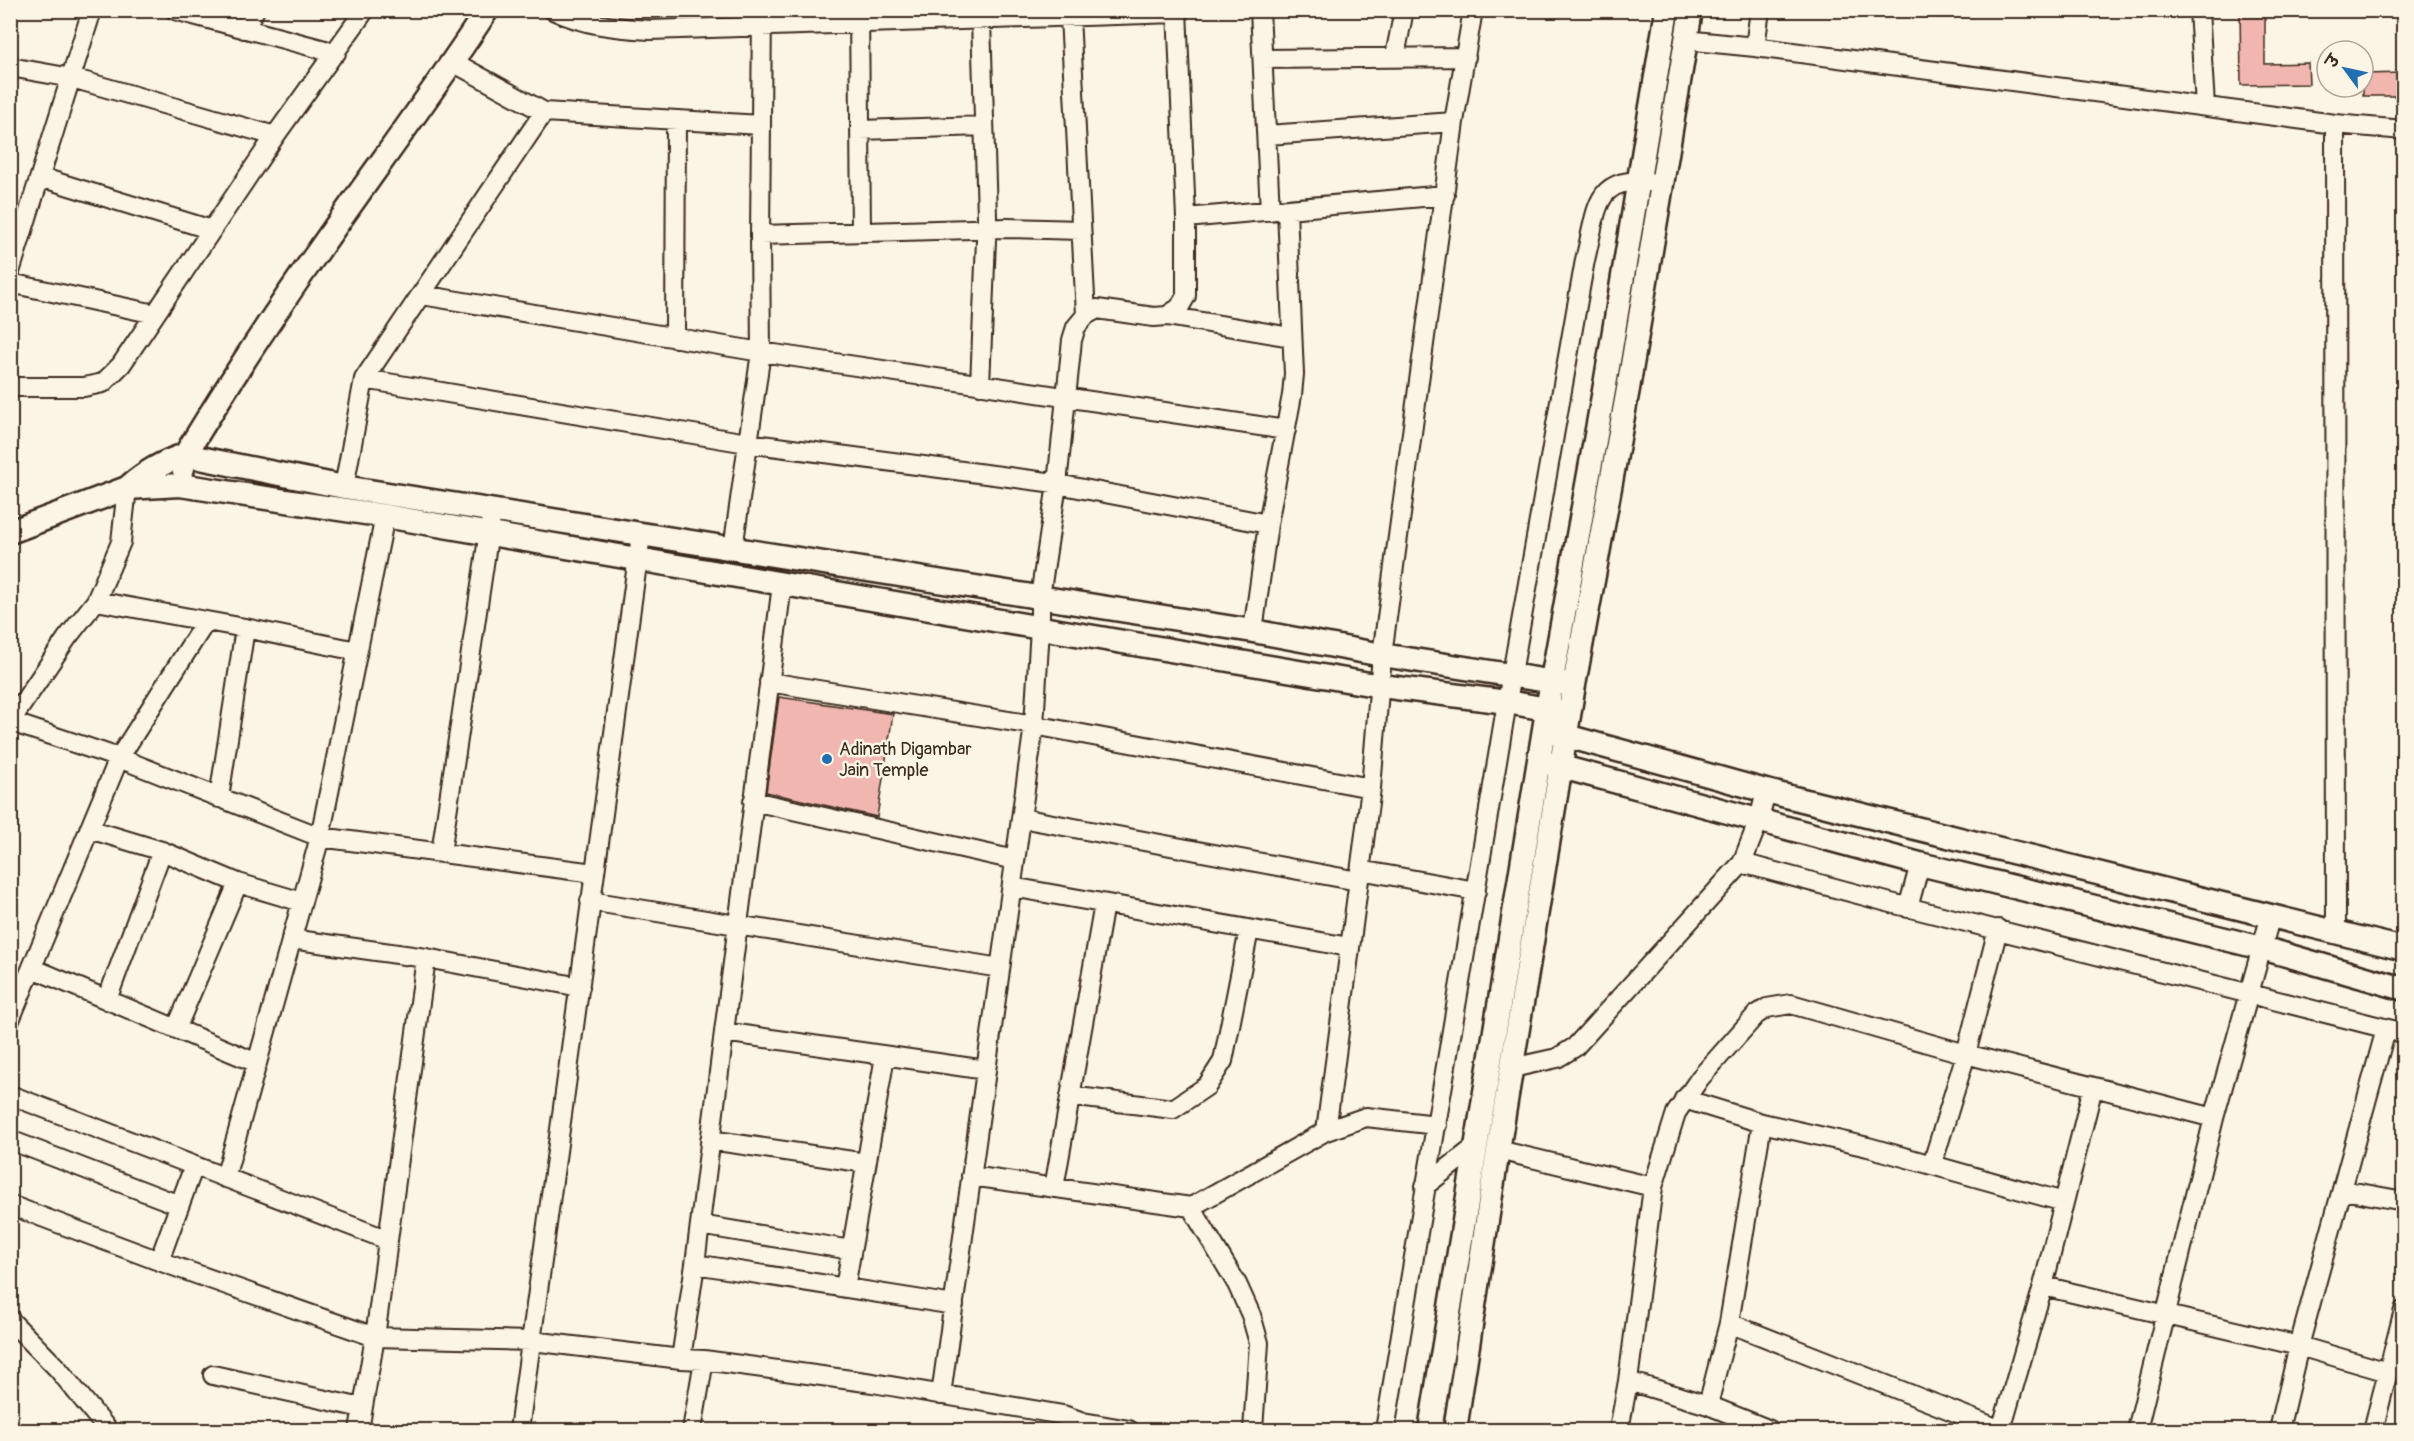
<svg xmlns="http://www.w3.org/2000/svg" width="2414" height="1441" font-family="Pangolin,'Playpen Sans Deva',sans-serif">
	<rect width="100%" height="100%" fill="#fcf5e5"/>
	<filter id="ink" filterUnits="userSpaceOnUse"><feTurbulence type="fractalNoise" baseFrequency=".0167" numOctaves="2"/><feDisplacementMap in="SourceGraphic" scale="12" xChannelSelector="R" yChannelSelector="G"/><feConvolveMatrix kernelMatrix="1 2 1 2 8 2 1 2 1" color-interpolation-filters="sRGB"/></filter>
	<g filter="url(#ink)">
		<path fill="#f1b6b0" stroke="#3b2a1e" stroke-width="1.5" d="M 2240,10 L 2265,10 L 2265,64 L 2308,63 L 2309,84 L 2241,85 Z
			M 2403,73 L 2403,96 L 2363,96 L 2363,74 Z
			M 779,697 L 893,714 L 877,817 L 766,792 Z"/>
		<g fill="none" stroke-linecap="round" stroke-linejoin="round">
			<g stroke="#3b2a1e" stroke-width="22">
				<path id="minor" d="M 175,10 L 336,53
					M 553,10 C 584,25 616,28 650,30 L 1177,13
					M 859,10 L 861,232
					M 1260,10 L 1270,211
					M 2199,10 L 2205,106
					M 1070,17 L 1086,315
					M 244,29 L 255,10
					M 1685,40 L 1755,47 L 2335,124 L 2404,130
					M 1755,47 L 1760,10
					M 1395,56 L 1404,10
					M 1263,59 L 1466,57
					M 453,62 L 544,112 L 364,379 L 747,443 L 1047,482 L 1268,524
					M 10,67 L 72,78 L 275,136
					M 544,112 L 761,125
					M 2335,124 L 2336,932
					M 860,130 L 983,126
					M 1267,135 L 1454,122
					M 40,177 L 212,230
					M 1186,218 L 1445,195
					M 760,235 L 1007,228 L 1081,230
					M 10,272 L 92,10
					M 10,283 L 155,314
					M 422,295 L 761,352 L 1286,430
					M 1167,316 L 1291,337
					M 675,338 L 676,120
					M 980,385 L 987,216 L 981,20
					M 10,387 L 84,387 L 103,383 L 121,365 L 275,136 L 365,10
					M 344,487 L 364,379
					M 733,549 L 761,352 L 760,235 L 762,10
					M 96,601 L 245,628 L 357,651
					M 1253,631 L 1268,524 L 1292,395 L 1294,374 L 1287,210
					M 769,682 L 1034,725 L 1371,788
					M 10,722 L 67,638 L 96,601 L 121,542 L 127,488
					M 11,722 L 119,758 L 320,837 L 594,873
					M 219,798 L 245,628
					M 753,801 L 1015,860
					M 1021,818 L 1358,881
					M 89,829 L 162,851 L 238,883 L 302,902
					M 441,853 L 492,511
					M 1742,863 L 1887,902 L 2404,1033
					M 1360,870 L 1476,891
					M 1012,887 L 1349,947
					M 590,901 L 1000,968
					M 1908,908 L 1920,864
					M 291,939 L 426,958 L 580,987
					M 32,968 L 257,1063
					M 107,1000 L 162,851
					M 10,1020 L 119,758 L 206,621
					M 176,1029 L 238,883
					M 724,1032 L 782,585
					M 1512,1068 L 1557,1058 L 1575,1047 L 1742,863 L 1759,820 L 1766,791
					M 10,1095 L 388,1240
					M 1070,1096 L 1173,1109 L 1207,1086 L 1223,1061 L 1249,930
					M 1684,1099 L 1762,1123 L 1868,1147 L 2064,1202
					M 1326,1131 L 1371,788 L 1382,655 L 1454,122 L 1473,10
					M 10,1140 L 179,1205
					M 710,1140 L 866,1163
					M 1498,1150 L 1653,1187
					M 1932,1165 L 1966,1054 L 1998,929
					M 971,1176 L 1191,1207 L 1237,1284 L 1251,1315 L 1259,1343 L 1253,1430
					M 225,1178 L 320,837 L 385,516
					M 1425,1186 L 1475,1147
					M 1054,1188 L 1104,904
					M 2343,1190 L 2404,1201
					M 10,1205 L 159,1261 L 375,1337 L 532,1341 L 681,1359 L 704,1360 L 873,1383 L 1063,1415 L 1083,1422 L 1129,1430
					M 1191,1207 L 1326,1131 L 1366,1117 L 1437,1125
					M 700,1225 L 851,1250
					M 159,1261 L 194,1166
					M 695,1264 L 724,1032 L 986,1070
					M 2043,1286 L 2299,1346 L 2388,1372
					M 845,1288 L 885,1056
					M 10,1320 L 58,1369 L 108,1430
					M 1729,1323 L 2001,1430
					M 681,1359 L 695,1264 L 954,1305
					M 213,1375 L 362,1408
					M 1628,1381 L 1708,1405 L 1770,1430
					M 941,1395 L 1034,725 L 1040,628 L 1040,597 L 1057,484 L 1072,340 L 1076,327 L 1086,315 L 1097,309 L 1154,317 L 1167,316 L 1179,308 L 1186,296 L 1186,218 L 1177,10
					M 1708,1405 L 1729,1323 L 1762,1123
					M 359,1430 L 375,1337 L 426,958
					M 519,1430 L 641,535
					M 692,1430 L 704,1360
					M 1385,1430 L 1507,702 L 1585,260 C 1599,204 1593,172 1663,184
					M 1619,1430 L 1628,1381 L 1653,1187 L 1676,1113 L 1700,1078 L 1756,1015 L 1767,1008 L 1791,1004 L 1966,1054 L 2214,1118
					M 2001,1430 L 2043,1286 L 2093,1087
					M 2137,1430 L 2214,1118 L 2271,915
					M 2279,1430 L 2299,1346 L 2386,1029
					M 2373,1430 L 2404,1310"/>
			</g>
			<g stroke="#3b2a1e" stroke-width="27">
				<path id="tertiary" d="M 183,468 L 185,455 C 227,386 270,319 317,253 C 373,172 433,93 487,10
					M 127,488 C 145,472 162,462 185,455 L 344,487 L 1253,631 L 1382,655 L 1574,685
					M 10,532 L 127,488 L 180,485 L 385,516 L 1381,686 L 1507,702 L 1569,713
					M 1552,732 L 1766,791 L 2404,949
					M 1547,763 L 1920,864 L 2262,948 L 2404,989
					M 1430,1430 L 1552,680 L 1605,385 L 1667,10
					M 1455,1430 L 1494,1175 L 1574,685 L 1628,389 L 1691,10"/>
			</g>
			<use href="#minor" stroke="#fcf5e5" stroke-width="18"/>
			<use href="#tertiary" stroke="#fcf5e5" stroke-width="22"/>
		</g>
	</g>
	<circle fill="#1f6fb2" stroke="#fcf5e5" stroke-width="2" cx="827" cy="759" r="6"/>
	<g text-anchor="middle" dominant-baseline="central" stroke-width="5" stroke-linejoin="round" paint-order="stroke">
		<g font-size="18" fill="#3b2a1e" stroke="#fcf5e5" text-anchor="start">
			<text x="839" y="749">Adinath Digambar<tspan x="839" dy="21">Jain Temple</tspan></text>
		</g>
	</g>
	<rect width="2414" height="1441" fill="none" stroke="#fcf5e5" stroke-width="36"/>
	<rect x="18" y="18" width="2378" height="1405" fill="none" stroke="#3b2a1e" stroke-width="2" filter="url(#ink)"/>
	<g transform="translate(2345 69) rotate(303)"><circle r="28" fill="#fcf5e5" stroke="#afa495" stroke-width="1.5"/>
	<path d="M0-4.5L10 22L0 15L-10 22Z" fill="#1f6fb2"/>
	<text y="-9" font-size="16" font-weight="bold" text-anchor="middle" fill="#3b2a1e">उ</text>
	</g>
</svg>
